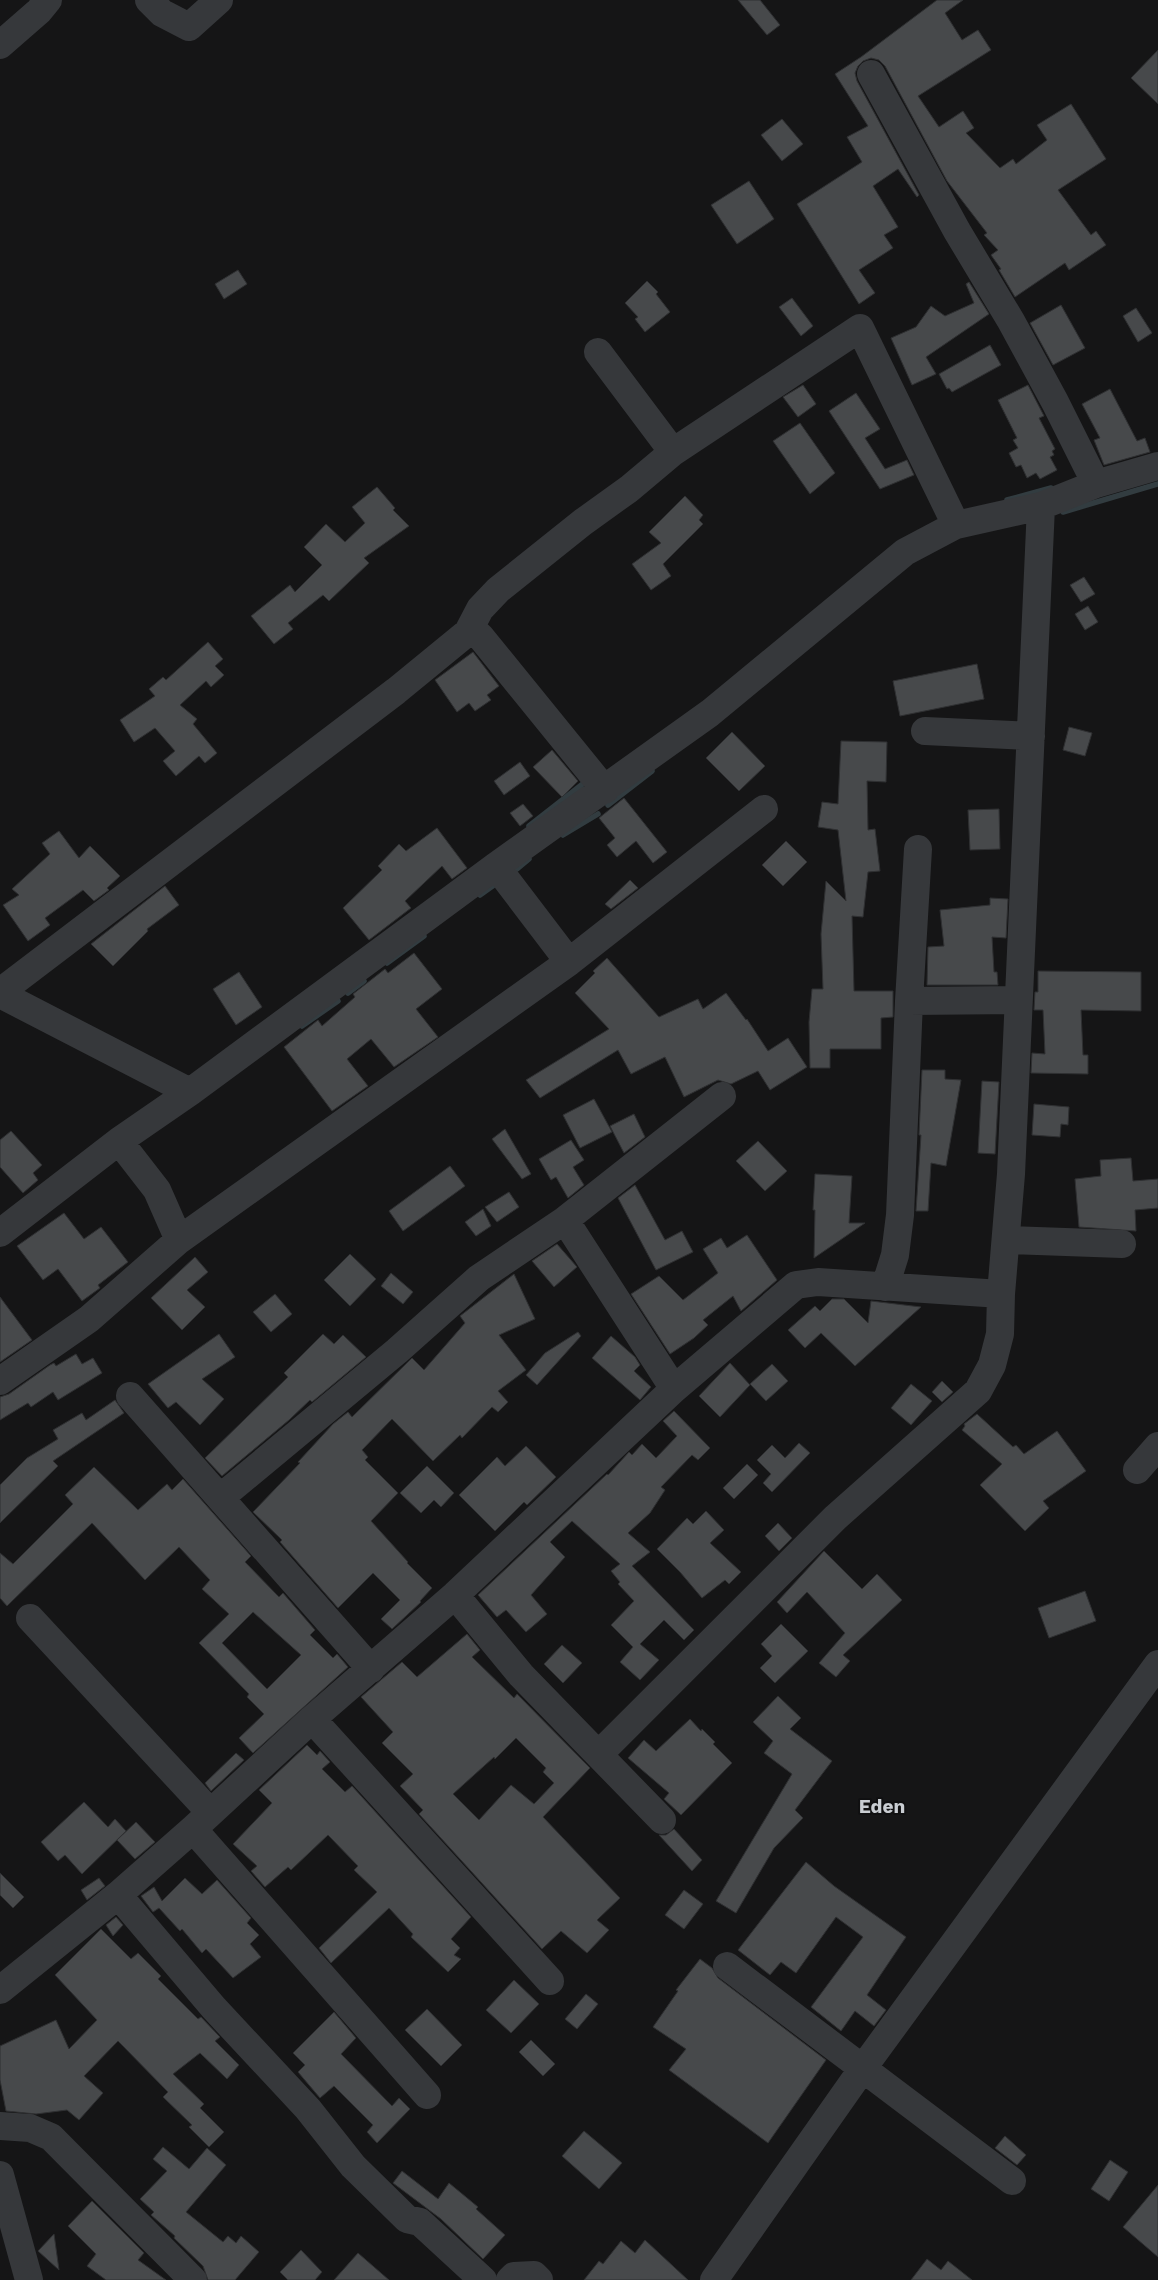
<svg xmlns="http://www.w3.org/2000/svg" width="1158" height="2280" font-family="'Work Sans',sans-serif">
	<rect width="100%" height="100%" fill="#151516"/>
	<g fill="none" stroke-linecap="round" stroke-linejoin="round">
		<path stroke="#323c40" stroke-width="5.5" d="M 1007,500 L 1051,488
			M 1063,512 L 1158,484
			M 608,805 L 652,771
			M 529,826 L 584,783
			M 563,835 L 598,814
			M 517,869 L 529,859
			M 480,895 L 494,885
			M 387,963 L 424,936
			M 348,993 L 364,981
			M 302,1026 L 338,1001"/>
	</g>
	<path fill="#47494b" stroke="#2f3032" fill-rule="evenodd" d="M 738,0 L 760,0 L 780,25 L 767,35 Z
		M 937,0 L 963,0 L 945,13 L 962,40 L 978,30 L 991,50 L 918,96 L 939,127 L 963,111 L 974,128 L 966,133 L 1000,168 L 1013,159 L 1016,164 L 1047,140 L 1037,125 L 1071,104 L 1106,159 L 1058,190 L 1091,235 L 1096,231 L 1106,245 L 1069,270 L 1065,263 L 1015,297 L 999,270 L 1001,269 L 991,255 L 998,250 L 984,235 L 987,233 L 947,181 L 885,66 L 879,60 L 871,58 L 863,61 L 858,66 L 855,73 L 857,81 L 919,195 L 917,197 L 898,169 L 873,186 L 898,227 L 884,235 L 893,248 L 859,270 L 875,293 L 859,304 L 797,204 L 862,162 L 847,137 L 868,126 L 835,74 L 861,57 Z
		M 1158,50 L 1158,104 L 1131,78 Z
		M 782,119 L 803,144 L 782,161 L 761,135 Z
		M 749,181 L 774,219 L 737,244 L 711,205 Z
		M 238,270 L 247,284 L 224,299 L 215,284 Z
		M 647,281 L 658,292 L 656,294 L 670,312 L 645,332 L 635,319 L 638,317 L 625,303 Z
		M 969,282 L 989,314 L 926,357 L 936,374 L 912,385 L 891,338 L 916,327 L 931,306 L 945,316 L 974,303 L 966,284 Z
		M 792,298 L 813,326 L 801,336 L 779,307 Z
		M 1061,305 L 1085,348 L 1053,365 L 1030,323 Z
		M 1136,308 L 1152,333 L 1138,342 L 1123,316 Z
		M 990,345 L 1001,365 L 952,392 L 949,388 L 947,389 L 939,374 Z
		M 803,385 L 816,404 L 798,417 L 783,397 Z
		M 1028,385 L 1044,416 L 1039,418 L 1055,449 L 1052,451 L 1054,455 L 1050,457 L 1057,470 L 1040,479 L 1036,473 L 1027,478 L 1021,465 L 1016,467 L 1009,453 L 1018,448 L 1013,440 L 1017,438 L 998,400 Z
		M 1110,389 L 1137,441 L 1145,438 L 1150,452 L 1104,465 L 1094,440 L 1100,438 L 1082,404 Z
		M 856,393 L 880,429 L 865,438 L 885,469 L 907,460 L 914,475 L 880,489 L 829,411 Z
		M 800,423 L 835,473 L 810,494 L 773,441 Z
		M 377,487 L 395,508 L 393,510 L 409,526 L 364,558 L 369,563 L 329,601 L 323,595 L 288,623 L 293,629 L 274,644 L 251,616 L 290,585 L 295,592 L 322,565 L 304,547 L 326,524 L 345,542 L 365,523 L 352,507 Z
		M 685,496 L 703,515 L 699,520 L 703,524 L 663,564 L 671,576 L 651,590 L 632,564 L 661,543 L 649,532 Z
		M 1084,577 L 1095,594 L 1081,602 L 1070,585 Z
		M 1088,606 L 1098,622 L 1085,630 L 1075,614 Z
		M 208,642 L 223,659 L 215,666 L 224,675 L 211,687 L 206,681 L 180,705 L 197,719 L 193,724 L 217,753 L 205,763 L 199,756 L 176,776 L 163,761 L 175,751 L 155,728 L 134,742 L 120,720 L 155,696 L 149,689 L 163,677 L 166,680 Z
		M 473,652 L 499,686 L 487,695 L 491,700 L 475,711 L 469,703 L 457,712 L 435,680 Z
		M 977,664 L 984,699 L 900,716 L 893,681 Z
		M 1069,727 L 1092,733 L 1085,756 L 1063,750 Z
		M 732,732 L 765,766 L 739,791 L 706,758 Z
		M 841,741 L 887,742 L 886,782 L 867,781 L 868,830 L 875,829 L 880,871 L 868,872 L 863,917 L 852,916 L 854,991 L 893,991 L 893,1017 L 881,1018 L 881,1049 L 830,1049 L 830,1068 L 810,1068 L 809,1022 L 812,989 L 823,989 L 821,934 L 826,881 L 846,901 L 838,830 L 818,827 L 822,802 L 838,804 Z
		M 552,750 L 578,781 L 562,797 L 533,767 Z
		M 520,762 L 530,776 L 504,795 L 494,781 Z
		M 624,798 L 667,852 L 653,863 L 636,841 L 617,857 L 607,845 L 615,838 L 599,818 Z
		M 523,804 L 533,816 L 520,826 L 510,813 Z
		M 999,809 L 1000,849 L 970,850 L 968,810 Z
		M 437,828 L 467,868 L 452,879 L 442,866 L 405,901 L 411,908 L 369,940 L 343,908 L 382,870 L 378,866 L 399,844 L 406,851 Z
		M 59,831 L 79,858 L 90,846 L 120,876 L 107,888 L 109,890 L 94,901 L 83,890 L 45,918 L 50,925 L 28,941 L 3,905 L 19,895 L 12,889 L 50,854 L 42,843 Z
		M 786,841 L 807,862 L 783,886 L 762,865 Z
		M 630,880 L 638,888 L 611,909 L 605,904 Z
		M 165,886 L 179,905 L 147,929 L 148,931 L 113,966 L 91,944 Z
		M 990,898 L 1008,899 L 1006,938 L 992,937 L 994,972 L 997,972 L 998,985 L 927,985 L 928,947 L 944,946 L 940,910 L 990,905 Z
		M 414,953 L 442,989 L 416,1009 L 438,1037 L 394,1067 L 371,1039 L 347,1059 L 368,1086 L 332,1111 L 284,1047 L 318,1020 L 322,1026 L 355,997 L 353,994 L 385,969 L 388,973 Z
		M 607,958 L 659,1017 L 698,999 L 703,1009 L 726,993 L 746,1020 L 747,1019 L 768,1051 L 788,1038 L 807,1067 L 770,1090 L 758,1071 L 731,1084 L 718,1080 L 684,1097 L 665,1057 L 631,1074 L 618,1050 L 540,1098 L 526,1080 L 609,1029 L 575,993 L 595,973 L 593,971 Z
		M 1038,971 L 1141,972 L 1141,1011 L 1081,1010 L 1083,1055 L 1088,1055 L 1088,1074 L 1031,1073 L 1032,1053 L 1045,1054 L 1043,1010 L 1034,1010 L 1035,992 L 1038,992 Z
		M 239,972 L 262,1007 L 236,1025 L 213,989 Z
		M 922,1070 L 945,1070 L 945,1079 L 961,1080 L 946,1166 L 931,1163 L 928,1211 L 916,1211 L 921,1135 L 919,1135 Z
		M 982,1081 L 999,1082 L 995,1154 L 978,1153 Z
		M 594,1099 L 612,1132 L 580,1148 L 563,1115 Z
		M 1034,1104 L 1069,1107 L 1068,1125 L 1061,1124 L 1060,1137 L 1032,1135 Z
		M 634,1114 L 645,1137 L 624,1153 L 610,1126 Z
		M 505,1129 L 531,1174 L 522,1179 L 492,1139 Z
		M 11,1131 L 42,1165 L 33,1173 L 38,1180 L 23,1193 L 0,1167 L 0,1140 Z
		M 571,1140 L 584,1160 L 573,1167 L 584,1185 L 568,1198 L 556,1177 L 551,1180 L 539,1159 Z
		M 758,1141 L 787,1171 L 765,1191 L 736,1161 Z
		M 1131,1158 L 1133,1181 L 1158,1179 L 1158,1208 L 1135,1210 L 1136,1231 L 1079,1227 L 1075,1179 L 1101,1176 L 1100,1160 Z
		M 450,1166 L 465,1186 L 403,1231 L 389,1211 Z
		M 815,1174 L 852,1176 L 849,1223 L 865,1223 L 814,1258 L 815,1210 L 813,1210 Z
		M 635,1185 L 665,1240 L 682,1231 L 693,1252 L 656,1270 L 618,1198 Z
		M 509,1192 L 519,1207 L 497,1222 L 485,1207 Z
		M 483,1209 L 491,1226 L 476,1236 L 465,1222 Z
		M 64,1213 L 84,1239 L 101,1227 L 128,1262 L 98,1285 L 100,1288 L 82,1301 L 58,1269 L 43,1280 L 17,1246 Z
		M 747,1235 L 777,1280 L 741,1311 L 733,1296 L 703,1320 L 708,1325 L 694,1338 L 670,1354 L 631,1294 L 659,1276 L 683,1300 L 718,1273 L 703,1249 L 721,1238 L 727,1248 Z
		M 557,1244 L 577,1267 L 554,1287 L 532,1261 Z
		M 350,1254 L 376,1279 L 350,1306 L 324,1280 Z
		M 195,1257 L 208,1272 L 187,1290 L 205,1307 L 182,1330 L 151,1298 Z
		M 391,1273 L 413,1292 L 403,1304 L 381,1286 Z
		M 514,1274 L 535,1319 L 499,1335 L 526,1370 L 498,1391 L 508,1402 L 498,1412 L 492,1407 L 462,1438 L 460,1435 L 433,1461 L 392,1419 L 362,1450 L 368,1457 L 365,1460 L 398,1493 L 371,1521 L 408,1562 L 407,1563 L 432,1588 L 420,1601 L 421,1602 L 392,1629 L 381,1619 L 400,1600 L 373,1573 L 338,1608 L 280,1542 L 282,1540 L 253,1512 L 300,1463 L 298,1462 L 333,1424 L 348,1412 L 352,1417 L 412,1358 L 424,1370 L 465,1323 L 460,1316 Z
		M 275,1294 L 292,1314 L 271,1332 L 253,1312 Z
		M 0,1297 L 32,1340 L 0,1362 Z
		M 832,1299 L 844,1299 L 868,1323 L 871,1301 L 921,1307 L 855,1366 L 821,1333 L 805,1348 L 788,1330 L 815,1306 L 820,1311 Z
		M 578,1332 L 581,1336 L 537,1385 L 526,1375 L 545,1353 Z
		M 219,1334 L 235,1357 L 202,1379 L 224,1399 L 200,1425 L 176,1402 L 168,1408 L 148,1384 Z
		M 323,1334 L 334,1344 L 343,1335 L 366,1357 L 312,1402 L 310,1400 L 289,1420 L 222,1476 L 205,1458 L 288,1377 L 284,1373 Z
		M 611,1336 L 635,1357 L 640,1365 L 634,1371 L 651,1387 L 640,1400 L 592,1358 Z
		M 76,1354 L 82,1364 L 93,1358 L 102,1373 L 58,1400 L 53,1392 L 31,1407 L 28,1403 L 0,1420 L 0,1397 L 9,1394 L 50,1365 L 54,1363 L 56,1366 Z
		M 730,1363 L 750,1385 L 720,1417 L 699,1396 Z
		M 772,1364 L 788,1381 L 766,1401 L 750,1384 Z
		M 942,1381 L 953,1392 L 942,1402 L 932,1392 Z
		M 911,1384 L 932,1401 L 911,1425 L 891,1408 Z
		M 115,1400 L 124,1413 L 53,1461 L 58,1466 L 0,1523 L 0,1485 L 27,1458 L 58,1439 L 53,1430 L 82,1413 L 86,1420 Z
		M 674,1411 L 710,1448 L 698,1460 L 692,1455 L 661,1487 L 665,1490 L 650,1513 L 628,1533 L 650,1552 L 632,1566 L 694,1630 L 684,1640 L 664,1620 L 640,1644 L 659,1660 L 640,1680 L 620,1662 L 633,1647 L 611,1625 L 634,1601 L 618,1584 L 620,1582 L 611,1571 L 620,1564 L 572,1521 L 550,1542 L 565,1557 L 531,1595 L 547,1614 L 526,1632 L 506,1610 L 497,1617 L 478,1595 L 607,1474 L 608,1475 L 629,1452 L 632,1455 L 642,1444 L 656,1458 L 677,1436 L 663,1421 Z
		M 977,1414 L 1013,1447 L 1016,1445 L 1024,1454 L 1057,1431 L 1086,1471 L 1043,1501 L 1049,1508 L 1025,1531 L 980,1485 L 1002,1464 L 962,1430 L 965,1426 L 964,1424 Z
		M 799,1443 L 810,1453 L 772,1492 L 763,1483 L 771,1474 L 757,1460 L 772,1445 L 785,1458 Z
		M 526,1446 L 556,1477 L 527,1505 L 524,1502 L 495,1531 L 459,1495 L 497,1457 L 505,1466 Z
		M 747,1464 L 758,1475 L 734,1499 L 723,1488 Z
		M 427,1466 L 454,1493 L 441,1507 L 434,1500 L 421,1513 L 400,1493 Z
		M 94,1467 L 138,1510 L 167,1484 L 172,1490 L 183,1479 L 251,1556 L 245,1562 L 279,1597 L 283,1593 L 315,1630 L 310,1635 L 333,1658 L 337,1654 L 348,1667 L 253,1753 L 239,1738 L 264,1714 L 247,1697 L 249,1694 L 199,1643 L 229,1614 L 202,1589 L 210,1580 L 179,1547 L 145,1580 L 92,1523 L 7,1606 L 0,1598 L 0,1553 L 13,1564 L 73,1504 L 65,1495 ZM 253,1612 L 301,1655 L 267,1689 L 222,1643 Z
		M 706,1511 L 724,1530 L 710,1543 L 741,1572 L 729,1584 L 725,1580 L 702,1598 L 680,1572 L 657,1549 L 687,1518 L 693,1524 Z
		M 778,1523 L 792,1538 L 779,1551 L 765,1536 Z
		M 824,1551 L 862,1589 L 877,1574 L 902,1600 L 843,1655 L 850,1661 L 836,1677 L 819,1663 L 845,1633 L 807,1592 L 787,1613 L 777,1602 Z
		M 1085,1591 L 1096,1621 L 1049,1638 L 1038,1608 Z
		M 781,1624 L 808,1651 L 775,1683 L 760,1668 L 772,1656 L 761,1644 Z
		M 467,1634 L 480,1650 L 472,1657 L 514,1698 L 517,1694 L 590,1768 L 543,1817 L 620,1898 L 597,1920 L 609,1930 L 587,1953 L 561,1931 L 542,1949 L 419,1814 L 423,1810 L 400,1786 L 413,1774 L 382,1743 L 393,1732 L 361,1697 L 402,1662 L 417,1677 ZM 516,1738 L 546,1768 L 543,1772 L 554,1783 L 534,1804 L 511,1785 L 479,1820 L 453,1794 L 494,1757 L 495,1759 Z
		M 562,1645 L 582,1663 L 563,1683 L 544,1664 Z
		M 778,1696 L 801,1718 L 790,1729 L 832,1761 L 795,1810 L 803,1818 L 774,1848 L 736,1913 L 716,1901 L 792,1774 L 764,1753 L 773,1741 L 753,1722 Z
		M 690,1719 L 701,1731 L 702,1729 L 715,1742 L 713,1744 L 732,1763 L 681,1815 L 664,1799 L 669,1793 L 628,1758 L 644,1740 L 656,1751 Z
		M 307,1745 L 317,1755 L 320,1751 L 330,1762 L 322,1769 L 345,1792 L 352,1786 L 471,1917 L 451,1939 L 460,1948 L 454,1955 L 461,1959 L 448,1972 L 411,1937 L 413,1934 L 389,1908 L 331,1963 L 319,1948 L 377,1892 L 354,1870 L 358,1866 L 328,1835 L 291,1870 L 288,1867 L 265,1887 L 251,1871 L 257,1866 L 233,1844 L 272,1803 L 259,1790 Z
		M 236,1753 L 244,1760 L 211,1791 L 205,1783 Z
		M 84,1802 L 108,1827 L 115,1819 L 126,1831 L 82,1874 L 65,1855 L 58,1861 L 41,1842 Z
		M 136,1822 L 155,1842 L 135,1859 L 117,1840 Z
		M 674,1829 L 702,1860 L 692,1871 L 659,1835 L 666,1835 Z
		M 806,1862 L 834,1886 L 906,1937 L 867,1995 L 886,2010 L 874,2026 L 855,2011 L 841,2031 L 811,2007 L 863,1937 L 836,1917 L 796,1973 L 781,1962 L 770,1975 L 738,1950 Z
		M 0,1873 L 24,1897 L 13,1908 L 0,1895 Z
		M 99,1878 L 105,1886 L 87,1900 L 81,1890 Z
		M 185,1878 L 202,1894 L 217,1880 L 251,1918 L 247,1923 L 259,1935 L 250,1944 L 261,1957 L 233,1978 L 206,1949 L 202,1953 L 182,1929 L 180,1931 L 159,1908 L 153,1912 L 141,1896 L 154,1887 L 162,1901 Z
		M 684,1890 L 703,1904 L 684,1929 L 665,1915 Z
		M 116,1917 L 123,1925 L 113,1936 L 106,1925 Z
		M 101,1929 L 131,1959 L 138,1953 L 161,1976 L 158,1979 L 198,2019 L 201,2017 L 220,2037 L 215,2041 L 239,2065 L 227,2079 L 200,2053 L 173,2074 L 204,2104 L 200,2108 L 224,2132 L 209,2147 L 189,2127 L 192,2125 L 163,2097 L 168,2092 L 118,2041 L 84,2076 L 103,2093 L 79,2120 L 67,2110 L 36,2114 L 6,2111 L 0,2080 L 0,2046 L 56,2020 L 69,2049 L 97,2020 L 55,1975 Z
		M 700,1959 L 712,1968 L 718,1978 L 826,2060 L 768,2143 L 669,2070 L 686,2049 L 653,2027 L 678,1991 L 676,1990 Z
		M 514,1980 L 539,2004 L 511,2033 L 486,2010 Z
		M 586,1994 L 598,2004 L 577,2029 L 565,2019 Z
		M 427,2009 L 462,2045 L 441,2066 L 405,2030 Z
		M 334,2012 L 356,2038 L 341,2054 L 392,2106 L 399,2098 L 410,2109 L 377,2143 L 367,2132 L 373,2125 L 334,2086 L 320,2098 L 298,2072 L 305,2065 L 293,2053 Z
		M 531,2040 L 555,2064 L 543,2076 L 519,2052 Z
		M 584,2131 L 622,2163 L 599,2189 L 562,2156 Z
		M 1005,2136 L 1026,2155 L 1017,2165 L 995,2148 Z
		M 163,2147 L 189,2169 L 207,2148 L 226,2165 L 186,2212 L 223,2242 L 228,2236 L 236,2243 L 241,2236 L 259,2252 L 235,2280 L 208,2280 L 203,2266 L 174,2238 L 175,2236 L 151,2215 L 154,2212 L 140,2199 L 167,2171 L 153,2159 Z
		M 1110,2160 L 1128,2172 L 1109,2201 L 1091,2189 Z
		M 402,2171 L 438,2199 L 449,2183 L 478,2207 L 476,2209 L 505,2235 L 483,2259 L 441,2219 L 393,2183 Z
		M 1158,2185 L 1158,2257 L 1123,2227 Z
		M 92,2201 L 144,2253 L 138,2260 L 166,2280 L 106,2280 L 87,2266 L 96,2254 L 68,2226 Z
		M 54,2234 L 59,2270 L 38,2251 Z
		M 645,2240 L 688,2280 L 584,2280 L 599,2261 L 603,2264 L 621,2241 L 635,2253 Z
		M 301,2250 L 322,2272 L 315,2280 L 288,2280 L 280,2272 Z
		M 358,2253 L 389,2280 L 334,2280 Z
		M 927,2259 L 941,2270 L 948,2261 L 972,2280 L 911,2280 Z"/>
	<g fill="none" stroke-linecap="round" stroke-linejoin="round">
		<path stroke="#36383b" stroke-width="28" d="M 149,0 L 162,13 L 189,27 L 219,0
			M 0,45 L 39,11 L 48,0
			M 871,74 L 957,231 L 1011,321 L 1055,402 L 1096,484
			M 598,352 L 673,452
			M 468,632 L 480,609 L 498,590 L 583,522 L 629,489 L 673,452 L 860,328 L 956,525
			M 925,731 L 1031,736
			M 496,866 L 569,962
			M 0,992 L 396,691 L 468,632 L 480,636 L 605,790
			M 0,994 L 190,1092
			M 909,1001 L 1018,1000
			M 119,1141 L 157,1190 L 179,1240
			M 565,1220 L 674,1389
			M 0,1233 L 119,1141 L 190,1092 L 496,866 L 710,713 L 905,552 L 956,525 L 1041,506 L 1096,484 L 1158,466
			M 1006,1240 L 1122,1244
			M 885,1287 L 895,1255 L 900,1215 L 909,1001 L 918,849
			M 0,1381 L 89,1319 L 179,1240 L 569,962 L 764,809
			M 130,1396 L 371,1669
			M 1137,1470 L 1158,1446
			M 220,1498 L 397,1351 L 479,1278 L 565,1220 L 722,1096
			M 455,1595 L 521,1675 L 662,1820
			M 30,1618 L 210,1812
			M 312,1719 L 550,1981
			M 599,1754 L 835,1518 L 978,1391 L 992,1365 L 1000,1334 L 1001,1294 L 1011,1174 L 1041,506
			M 193,1829 L 427,2095
			M 118,1895 L 213,2007 L 308,2109 L 353,2166 L 407,2219 L 420,2222 L 483,2280
			M 727,1966 L 1012,2181
			M 0,1990 L 118,1895 L 193,1829 L 312,1719 L 455,1595 L 674,1389 L 796,1285 L 818,1282 L 1001,1294
			M 0,2126 L 30,2128 L 51,2137 L 193,2280
			M 0,2175 L 29,2280
			M 510,2280 L 514,2276 L 534,2275 L 539,2280
			M 714,2280 L 863,2068 L 1158,1664"/>
	</g>
	<g text-anchor="middle" dominant-baseline="central" stroke-width="4" stroke-linejoin="round" paint-order="stroke">
		<g font-size="19" font-weight="bold" fill="#c9cdd2" stroke="#101011">
			<text x="882" y="1806">Eden</text>
		</g>
	</g>
</svg>
